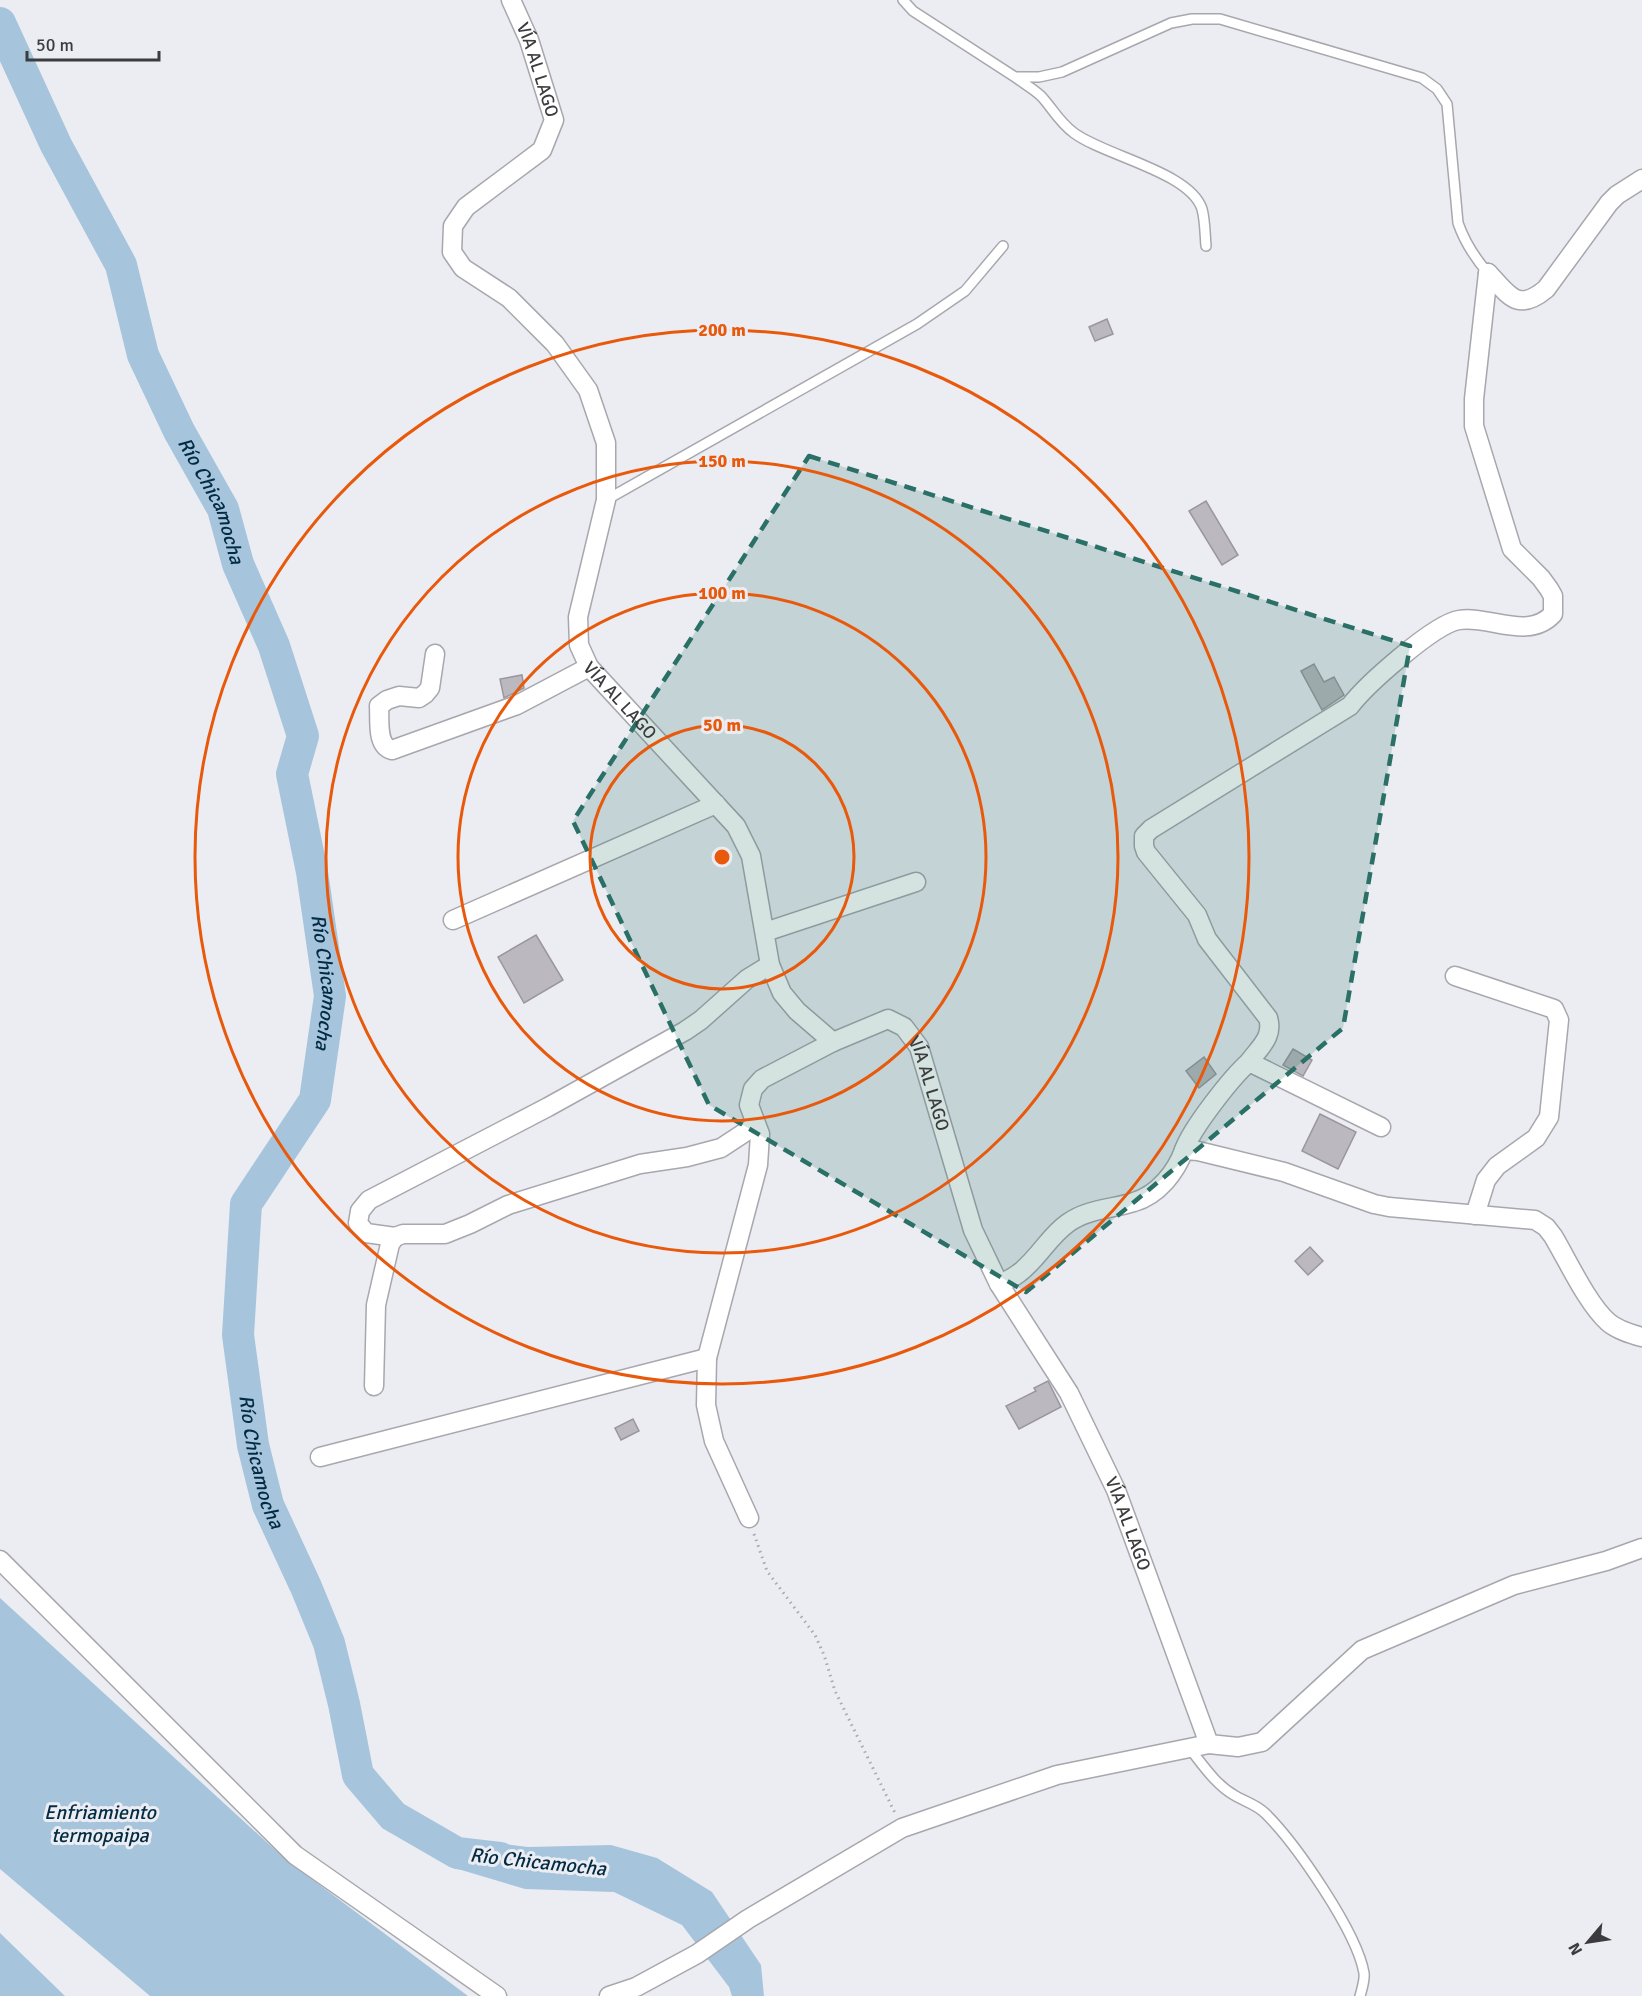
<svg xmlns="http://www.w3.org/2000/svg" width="1642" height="1996" font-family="Signika,sans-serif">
	<rect width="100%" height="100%" fill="#ecedf3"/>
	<path fill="#a6c5dc" d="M 0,1598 L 285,1859 L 468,1996 L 150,1996 L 0,1869 Z
		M 458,1838 L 528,1847 L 611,1845 L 657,1858 L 712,1892 L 761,1965 L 764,1996 L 732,1996 L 729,1987 L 682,1925 L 614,1892 L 525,1889 L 458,1869 Z
		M 0,1933 L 65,1996 L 0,1996 Z"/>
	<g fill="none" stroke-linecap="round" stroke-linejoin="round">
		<path stroke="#a6c5dc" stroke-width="32" id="s1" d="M 0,23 L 56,145 L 121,265 L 143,355 L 179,431 L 223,509 L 238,564 L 274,646 L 303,736 L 292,774 L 312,872 L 330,996 L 315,1100 L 246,1204 L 238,1335 L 253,1445 L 268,1505 L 306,1587 L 329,1643 L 344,1704 L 358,1775 L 393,1816 L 457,1853 L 500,1858"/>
	</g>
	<path fill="#bbb9bf" stroke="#99979d" stroke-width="1.5" d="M 1107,319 L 1113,334 L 1095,341 L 1089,327 Z
		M 1206,501 L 1238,555 L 1222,565 L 1189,511 Z
		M 1314,664 L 1324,682 L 1334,677 L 1344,695 L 1322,710 L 1301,671 Z
		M 522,675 L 524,688 L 504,698 L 500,679 Z
		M 536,935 L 563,980 L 524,1003 L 498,957 Z
		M 1293,1049 L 1312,1060 L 1303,1076 L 1283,1065 Z
		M 1204,1057 L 1216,1074 L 1199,1088 L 1186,1071 Z
		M 1320,1114 L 1356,1132 L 1338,1169 L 1302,1151 Z
		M 1310,1247 L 1323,1261 L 1308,1275 L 1295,1261 Z
		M 1048,1381 L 1061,1407 L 1019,1429 L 1006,1406 L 1036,1391 L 1034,1388 Z
		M 633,1419 L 639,1431 L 621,1440 L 615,1428 Z"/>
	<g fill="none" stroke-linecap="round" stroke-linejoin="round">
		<g stroke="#a7a7ad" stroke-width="12">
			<path id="service" d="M 903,0 L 913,11 L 1015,77 L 1039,77 L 1062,72 L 1171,23 L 1192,19 L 1220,19 L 1422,78 L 1437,89 L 1447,104 L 1458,223 C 1465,243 1474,257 1488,273
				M 1015,77 C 1023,83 1034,89 1041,96 C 1053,109 1059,122 1074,133 C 1105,156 1190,172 1202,209 C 1205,220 1205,234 1206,246
				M 606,500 L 917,324 L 965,291 L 1003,246
				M 1190,1749 C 1203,1765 1216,1785 1234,1795 C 1245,1802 1256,1804 1266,1814 C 1296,1844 1357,1932 1364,1973 C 1365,1980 1362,1989 1360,1996"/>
		</g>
		<g stroke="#a7a7ad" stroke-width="21">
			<g id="minor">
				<path id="s2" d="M 511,0 L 529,40 L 554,120 L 542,150 L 466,207 L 453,226 L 452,252 L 463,268 L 509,298 L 555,344 L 588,390 L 606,443 L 606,500 L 578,617 L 579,645 L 589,667 L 736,826 L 751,856 L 770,965 L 782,993 L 797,1011 L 833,1042 L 888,1019 L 904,1027 L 919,1047 L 973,1230 L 999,1284 L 1069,1393 L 1116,1490 L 1209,1744 L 1238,1747 L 1262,1742 L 1362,1650 L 1514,1585 L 1606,1561 L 1642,1548"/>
				<path d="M 1488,273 C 1509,295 1517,313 1546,289 L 1609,203 L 1617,195 L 1642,179"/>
				<path d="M 435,654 L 430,688 L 425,694 L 419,698 L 399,696 L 387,700 L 379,706 C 380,720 376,746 392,750 L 517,705 L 589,667"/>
				<path d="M 453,920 L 716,804"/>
				<path d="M 765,932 L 916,882"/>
				<path d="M 1455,976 L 1554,1009 L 1559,1020 L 1549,1117 L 1536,1138 L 1497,1166 L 1486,1180 L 1475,1215"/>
				<path d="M 1249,1062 C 1259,1048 1274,1037 1268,1018 L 1207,939 L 1197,915 L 1146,852 L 1144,846 L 1144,836 L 1151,829 L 1350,706 C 1366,685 1434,624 1459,620 C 1489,615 1528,641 1553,614 L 1553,596 L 1549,589 L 1541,578 L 1512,549 L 1474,426 L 1474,399 L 1488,273"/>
				<path d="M 1184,1150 C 1192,1128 1231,1078 1249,1062 L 1381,1127"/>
				<path d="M 395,1237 L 366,1233 L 358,1223 L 360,1211 L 369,1200 L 548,1107 L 685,1031 L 701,1020 L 747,979 L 770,965"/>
				<path d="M 999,1284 C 1006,1281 1013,1278 1019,1273 C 1038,1259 1049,1236 1068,1223 C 1087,1209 1112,1209 1134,1202 C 1158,1195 1176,1172 1184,1150 L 1198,1151 L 1284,1172 L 1374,1204 L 1389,1207 L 1535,1220 L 1546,1227 L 1553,1236 C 1568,1261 1587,1303 1608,1322 C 1617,1330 1631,1334 1642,1337"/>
				<path d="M 374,1386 L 376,1305 L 390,1244 L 395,1237 L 403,1234 L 445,1234 L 470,1224 L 508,1205 L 640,1164 L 687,1157 L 721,1148 L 756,1125"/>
				<path d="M 320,1457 L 707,1358"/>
				<path d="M 749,1518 L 714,1441 L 706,1405 L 707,1358 L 758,1165 L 760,1134 L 749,1105 L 753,1089 L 762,1079 L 833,1042"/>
				<path d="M 0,1560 L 295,1855 L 497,1996"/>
				<path d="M 609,1996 L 636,1987 L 697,1954 L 748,1919 L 902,1828 L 1057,1775 L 1209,1744"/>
			</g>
		</g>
		<path stroke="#a8a8ad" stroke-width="3" stroke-dasharray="1.5 4.5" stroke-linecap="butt" d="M 754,1534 L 767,1571 L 815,1635 L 824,1655 L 835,1691 L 895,1813"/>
		<use href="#service" stroke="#fff" stroke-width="9"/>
		<use href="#minor" stroke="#fff" stroke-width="18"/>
	</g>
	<path fill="#2a7066" fill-opacity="0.2" stroke="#2a7066" stroke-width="4.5" stroke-dasharray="12 8" stroke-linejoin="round" d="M 809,456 L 1410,646 L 1343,1028 L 1026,1292 L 709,1105 L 573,821 Z"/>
	<g fill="none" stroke="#e8590c" stroke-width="3">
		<circle cx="722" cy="857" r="132"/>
		<circle cx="722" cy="857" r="264"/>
		<circle cx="722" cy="857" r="396"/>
		<circle cx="722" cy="857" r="527"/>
	</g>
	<g text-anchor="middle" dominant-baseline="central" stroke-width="6" stroke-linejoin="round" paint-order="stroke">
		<g font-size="18" fill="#3c3c3f" stroke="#ecedf3">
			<text stroke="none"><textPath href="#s2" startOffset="75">VÍA AL LAGO</textPath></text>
			<text stroke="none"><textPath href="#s2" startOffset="831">VÍA AL LAGO</textPath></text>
			<text stroke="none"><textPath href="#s2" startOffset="1388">VÍA AL LAGO</textPath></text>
			<text stroke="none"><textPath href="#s2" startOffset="1874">VÍA AL LAGO</textPath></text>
		</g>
		<g font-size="20" font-style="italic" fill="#032c44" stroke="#ecedf3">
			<text stroke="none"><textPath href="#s1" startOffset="525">Río Chicamocha</textPath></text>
			<text stroke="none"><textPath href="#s1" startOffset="1029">Río Chicamocha</textPath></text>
			<text stroke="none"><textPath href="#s1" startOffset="1533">Río Chicamocha</textPath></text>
			<text x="100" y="1812">Enfriamiento<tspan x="100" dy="23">termopaipa</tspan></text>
			<text transform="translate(538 1862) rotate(6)">Río Chicamocha</text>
		</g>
	</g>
	<circle cx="722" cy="857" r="9" fill="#e8590c" stroke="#ecedf3" stroke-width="3"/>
	<g font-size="18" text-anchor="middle" font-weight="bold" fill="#e8590c" stroke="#ecedf3" stroke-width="6" stroke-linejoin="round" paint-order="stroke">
		<text x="722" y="336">200 m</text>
		<text x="722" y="467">150 m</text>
		<text x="722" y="599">100 m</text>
		<text x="722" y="731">50 m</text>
	</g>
	<g transform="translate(1588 1942) rotate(241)" stroke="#ecedf3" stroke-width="4.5" paint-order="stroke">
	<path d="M0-4.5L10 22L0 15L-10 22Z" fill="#3c3c3f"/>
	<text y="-9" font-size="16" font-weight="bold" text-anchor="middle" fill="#3c3c3f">N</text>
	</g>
	<path d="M27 51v9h132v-9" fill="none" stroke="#3c3c3f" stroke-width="3"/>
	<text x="36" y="51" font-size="18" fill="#3c3c3f" stroke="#ecedf3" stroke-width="4.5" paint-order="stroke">50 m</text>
</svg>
